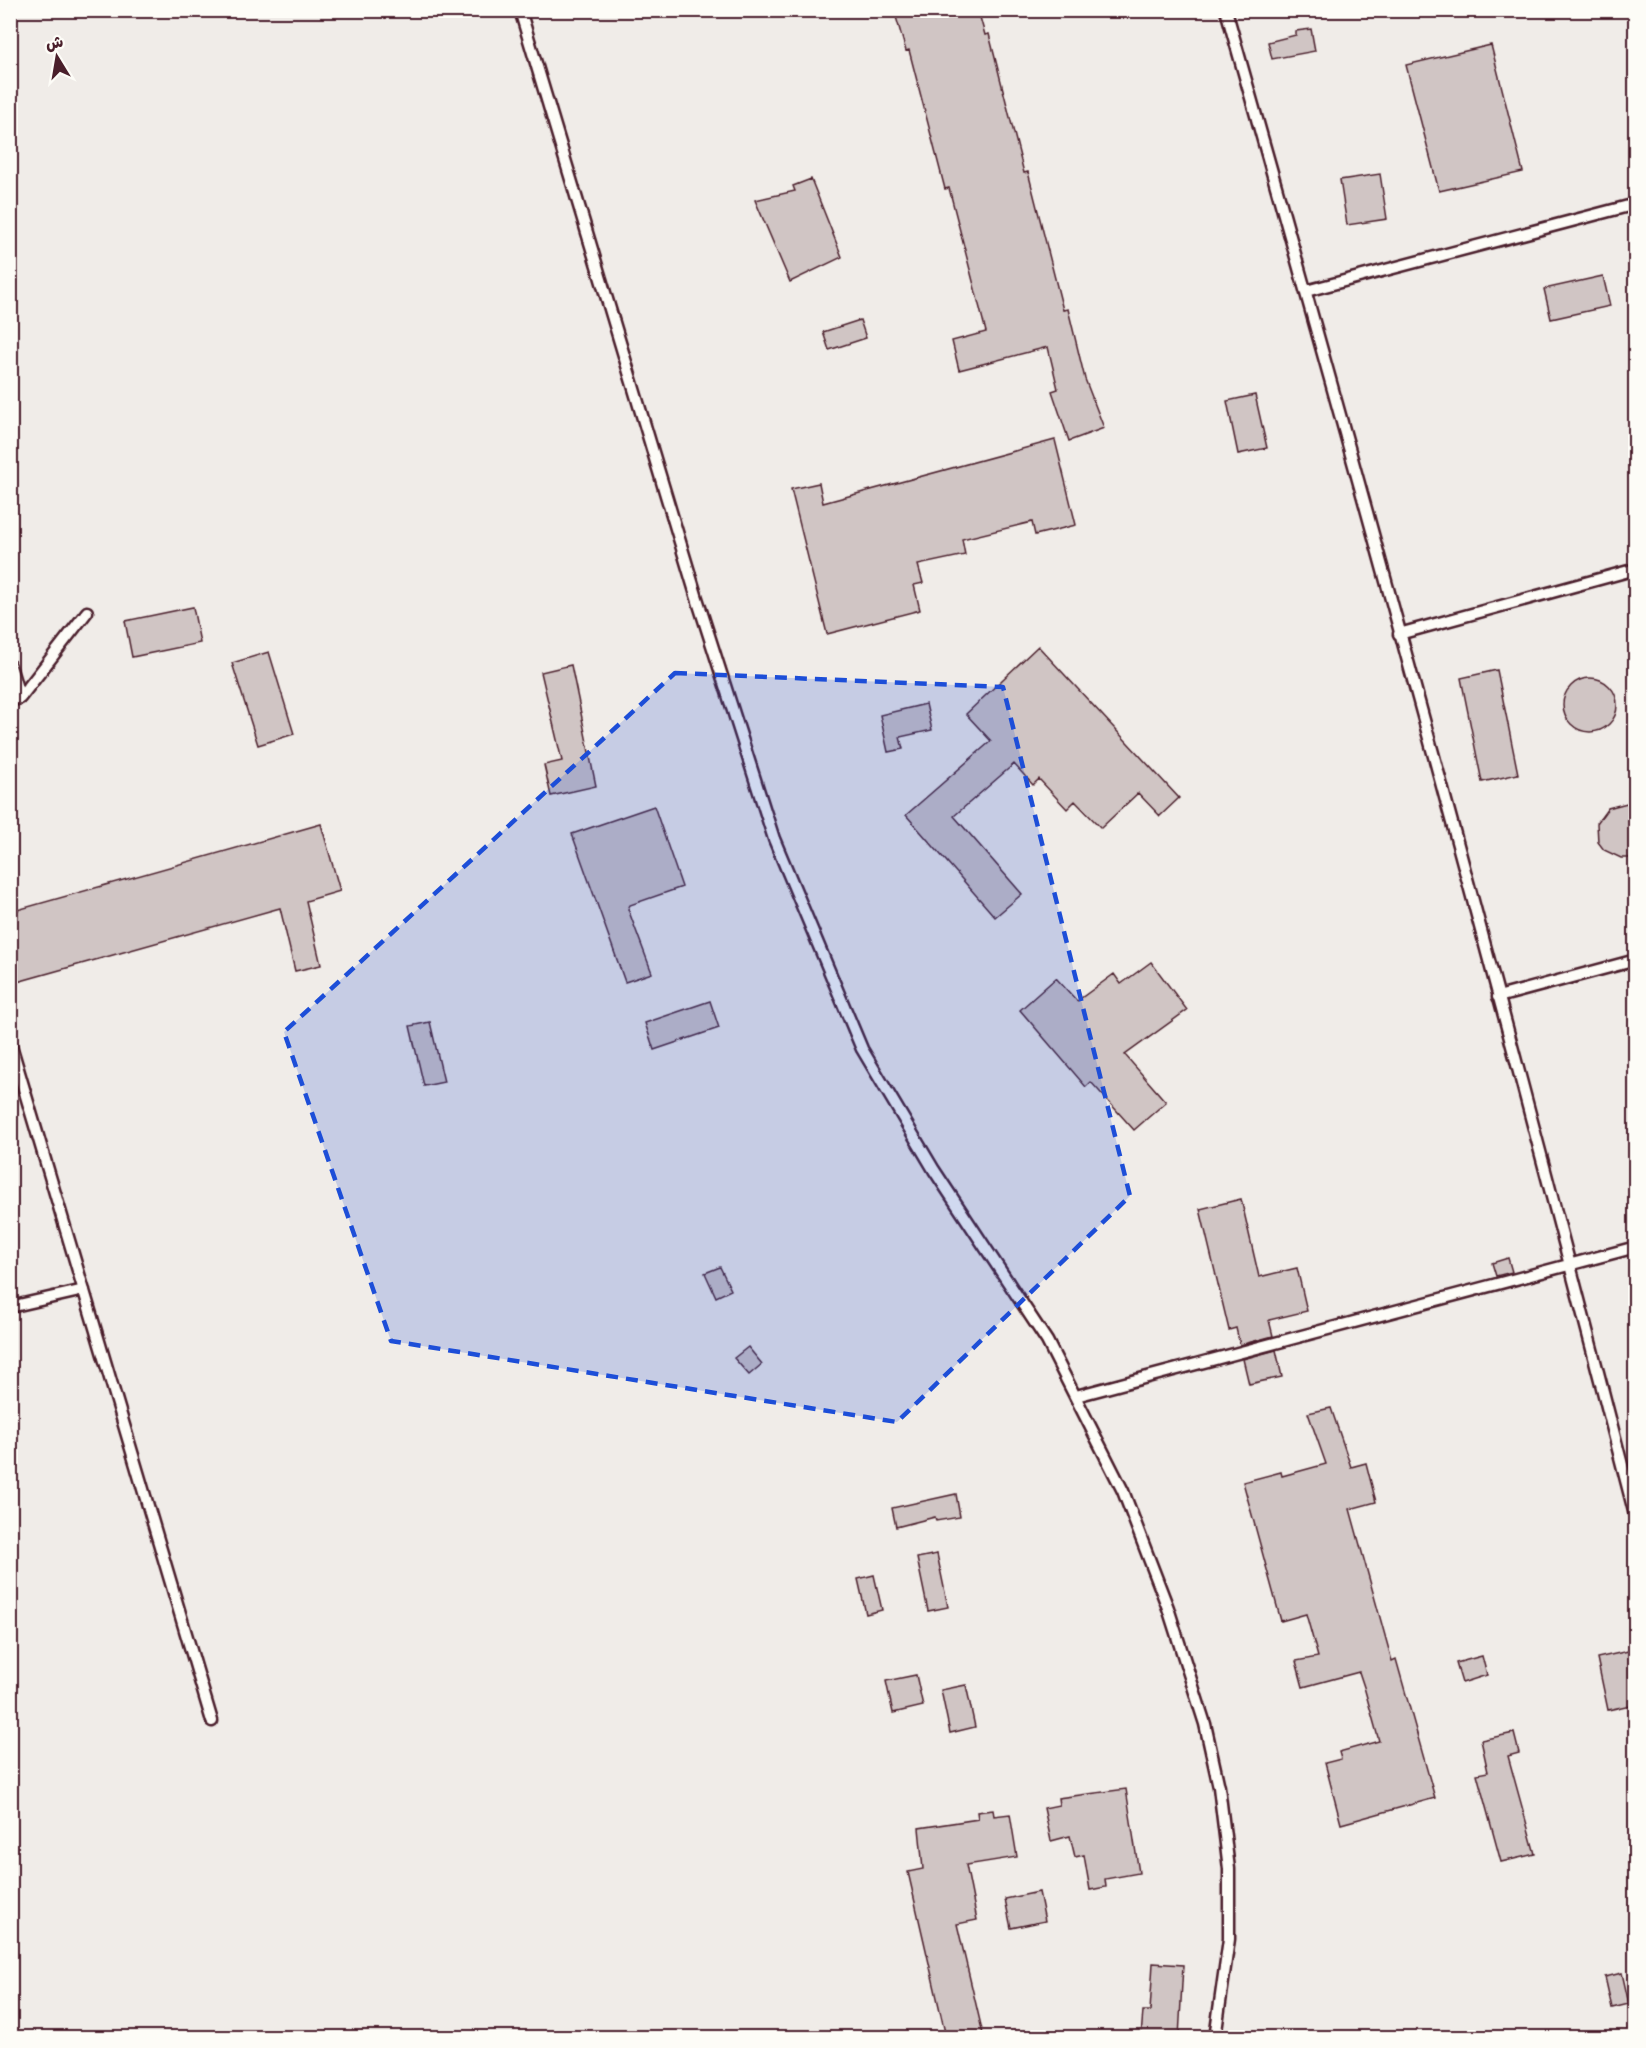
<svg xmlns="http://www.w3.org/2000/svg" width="1646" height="2048" font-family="'Gochi Hand','Playpen Sans Arabic',sans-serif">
	<rect width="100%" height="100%" fill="#fdfcf7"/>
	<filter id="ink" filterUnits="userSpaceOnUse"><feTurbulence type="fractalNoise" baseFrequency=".0167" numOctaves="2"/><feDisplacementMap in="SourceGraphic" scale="12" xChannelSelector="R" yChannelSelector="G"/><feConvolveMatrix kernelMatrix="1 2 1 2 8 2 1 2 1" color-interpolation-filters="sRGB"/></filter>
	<g filter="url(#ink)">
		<path fill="#f0ece8" d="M 11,11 L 1635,11 L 1635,2037 L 11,2037 Z"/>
		<path fill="#d0c5c4" stroke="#4a1f2b" stroke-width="1.5" d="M 894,10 L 978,10 L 985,35 L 989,34 L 1024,173 L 1028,172 L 1063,310 L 1068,309 L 1085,379 L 1104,428 L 1069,441 L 1052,391 L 1058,389 L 1048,347 L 959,370 L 952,341 L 986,332 L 949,188 L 945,189 L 909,50 L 906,51 Z
			M 1311,29 L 1315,51 L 1272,59 L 1268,42 L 1296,35 L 1296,31 Z
			M 1491,45 L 1523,172 L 1439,191 L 1406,65 Z
			M 1380,174 L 1387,219 L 1347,225 L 1340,180 Z
			M 811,179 L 842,257 L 790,282 L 755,200 L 795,191 L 793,186 Z
			M 1603,276 L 1610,306 L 1551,319 L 1544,289 Z
			M 860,320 L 866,338 L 829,350 L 823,332 Z
			M 1255,395 L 1267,448 L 1238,454 L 1227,401 Z
			M 1055,440 L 1076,525 L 1035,535 L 1032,522 L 962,539 L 965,555 L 918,565 L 923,583 L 914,585 L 920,610 L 827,634 L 791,489 L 819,483 L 823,503 Z
			M 193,607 L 200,643 L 132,657 L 125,621 Z
			M 1038,646 L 1179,798 L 1160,816 L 1138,793 L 1101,828 L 1075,801 L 1067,809 L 1039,779 L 1033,785 L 1014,764 L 954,816 L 1022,894 L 995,917 L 906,815 L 991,741 L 966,714 Z
			M 269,652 L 294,734 L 258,745 L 232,663 Z
			M 571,665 L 596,786 L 551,796 L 544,765 L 562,761 L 541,672 Z
			M 1497,670 L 1518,774 L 1482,782 L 1461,678 Z
			M1563 705a27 27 0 1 1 54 0a27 27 0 1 1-54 0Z
			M 926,704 L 932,730 L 900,737 L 903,749 L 888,752 L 880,715 Z
			M 1627,803 L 1635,805 L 1635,858 L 1621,858 L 1604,850 L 1598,842 L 1597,823 L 1608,808 Z
			M 654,806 L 682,887 L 630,905 L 628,909 L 652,973 L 625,982 L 572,834 Z
			M 321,824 L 340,891 L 306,901 L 321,965 L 295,971 L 280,908 L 17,982 L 10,958 L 10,912 Z
			M 1151,962 L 1187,1010 L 1125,1055 L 1166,1102 L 1134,1130 L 1091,1082 L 1086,1087 L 1020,1010 L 1056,978 L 1077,1001 L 1114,974 L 1121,984 Z
			M 710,1001 L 719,1028 L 654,1050 L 645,1023 Z
			M 430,1022 L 444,1082 L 424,1086 L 410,1026 Z
			M 1241,1199 L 1259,1277 L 1297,1268 L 1307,1311 L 1269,1320 L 1273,1336 L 1240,1345 L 1236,1328 L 1229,1330 L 1200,1209 Z
			M 1508,1258 L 1512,1272 L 1496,1276 L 1492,1263 Z
			M 720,1267 L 731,1290 L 716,1297 L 705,1273 Z
			M 748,1347 L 762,1364 L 749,1375 L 734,1358 Z
			M 1276,1350 L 1282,1377 L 1249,1384 L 1243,1359 Z
			M 1331,1408 L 1351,1467 L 1366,1463 L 1376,1502 L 1350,1509 L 1392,1661 L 1396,1659 L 1435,1798 L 1341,1824 L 1325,1763 L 1341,1759 L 1339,1752 L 1379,1741 L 1364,1687 L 1359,1672 L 1303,1687 L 1296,1661 L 1318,1657 L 1306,1614 L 1281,1621 L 1243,1482 L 1281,1472 L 1282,1476 L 1326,1464 L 1308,1413 Z
			M 956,1494 L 960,1517 L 936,1521 L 935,1517 L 896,1527 L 892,1508 Z
			M 937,1554 L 948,1607 L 928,1611 L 917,1558 Z
			M 874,1575 L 882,1610 L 866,1614 L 858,1579 Z
			M 1633,1650 L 1635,1704 L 1608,1710 L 1597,1658 Z
			M 1482,1656 L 1487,1675 L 1462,1683 L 1456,1663 Z
			M 916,1675 L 923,1706 L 893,1713 L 886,1681 Z
			M 966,1685 L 975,1727 L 950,1733 L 941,1690 Z
			M 1514,1733 L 1519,1753 L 1508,1756 L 1535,1854 L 1501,1862 L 1477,1774 L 1488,1772 L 1481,1740 Z
			M 1126,1789 L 1139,1873 L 1105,1879 L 1106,1887 L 1090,1890 L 1084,1855 L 1075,1857 L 1070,1836 L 1051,1841 L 1044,1808 L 1059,1805 L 1058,1798 Z
			M 993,1810 L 994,1816 L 1010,1814 L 1017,1857 L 966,1865 L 977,1920 L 957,1924 L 983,2034 L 946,2037 L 908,1872 L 923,1869 L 919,1828 L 978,1819 L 977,1812 Z
			M 1039,1892 L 1045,1921 L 1011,1928 L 1005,1899 Z
			M 1153,1963 L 1183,1965 L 1179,2037 L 1141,2037 L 1143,2011 L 1150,2011 Z
			M 1622,1973 L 1629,2004 L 1612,2008 L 1605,1977 Z"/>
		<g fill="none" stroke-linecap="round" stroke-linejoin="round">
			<g stroke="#4a1f2b" stroke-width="15">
				<path id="service" d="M 520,10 L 696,595 L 774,839 L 862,1049 L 934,1170 L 1047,1341 L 1123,1491 L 1168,1608 L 1205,1724 L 1219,1787 L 1229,1869 L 1229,1939 L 1215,2038
					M 1226,10 C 1369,512 1506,1014 1636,1519
					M 1306,291 L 1636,204
					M 1399,634 L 1636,569
					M 10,666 L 20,698
					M 10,701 L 20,698 L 87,612
					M 1498,997 L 1636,960
					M 10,1042 L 212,1721
					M 10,1307 L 84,1290
					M 1076,1396 L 1636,1247"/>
			</g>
			<use href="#service" stroke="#fdfcf7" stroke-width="10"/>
		</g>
	</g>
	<path fill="#1d4ed8" fill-opacity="0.2" stroke="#1d4ed8" stroke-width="4.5" stroke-dasharray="12 8" stroke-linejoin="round" d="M 675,673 L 1003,687 L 1130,1196 L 897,1422 L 391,1341 L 284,1032 Z"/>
	<rect width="1646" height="2048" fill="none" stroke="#fdfcf7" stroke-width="36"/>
	<rect x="18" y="18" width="1610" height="2012" fill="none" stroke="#4a1f2b" stroke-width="2" filter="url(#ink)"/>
	<g transform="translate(57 57) rotate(349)" stroke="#fdfcf7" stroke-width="4.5" paint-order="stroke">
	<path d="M0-4.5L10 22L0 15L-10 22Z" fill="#4a1f2b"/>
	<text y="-9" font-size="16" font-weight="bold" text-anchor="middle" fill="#4a1f2b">ش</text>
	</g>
</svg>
